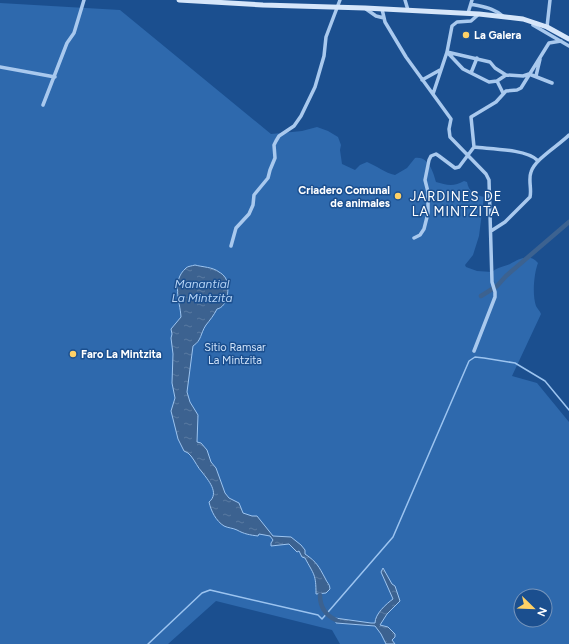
<svg xmlns="http://www.w3.org/2000/svg" width="569" height="644" font-family="Figtree,sans-serif">
	<defs>
		<pattern id="water-ripples" width="26" height="14" patternUnits="userSpaceOnUse"><rect width="26" height="14" fill="#3c6290"/><path d="M2 4q2-2 4 0t4 0M15 11q2-2 4 0t4 0" fill="none" stroke="#597aa1"/></pattern>
	</defs>
	<rect width="100%" height="100%" fill="#1b4f8f"/>
	<path fill="#2e69ad" fill-rule="evenodd" d="M 0,3 L 120,10 L 271,134 L 302,131 L 317,127 L 328,131 L 338,137 L 341,145 L 340,150 L 342,164 L 355,170 L 360,165 L 367,162 C 377,166 385,173 395,175 L 407,168 L 415,158 C 428,156 433,171 436,182 C 446,185 454,187 464,181 L 467,182 C 469,192 474,194 484,197 L 479,236 L 473,255 L 465,265 L 466,267 L 477,271 L 492,272 C 498,267 503,267 510,264 C 519,259 530,253 538,263 C 534,273 532,295 536,306 C 537,308 540,311 541,314 L 512,376 L 537,383 L 569,422 L 569,644 L 340,644 L 332,630 L 216,601 L 168,644 L 0,644 ZM 521,596 L 545,596 L 545,620 L 521,620 Z"/>
	<path fill="url(#water-ripples)" stroke="#9cc4f0" d="M 195,265 C 202,267 213,267 219,272 C 221,273 225,276 226,279 C 230,287 228,307 217,309 C 214,315 210,320 206,325 C 200,334 202,340 193,346 L 187,392 L 190,402 L 198,415 L 197,442 L 201,443 L 207,450 L 211,462 L 216,468 L 225,493 L 229,498 L 239,503 L 243,513 L 252,516 L 257,516 L 273,536 L 291,537 L 301,545 L 305,550 L 305,554 C 317,562 319,567 325,578 C 327,583 330,584 330,589 L 326,593 L 316,594 C 316,574 314,575 305,558 L 302,557 L 299,551 L 297,552 L 289,544 L 271,546 L 271,543 L 273,540 L 270,536 L 259,534 L 258,536 C 250,535 244,534 237,530 C 233,528 228,528 224,526 C 216,521 211,511 209,502 C 220,493 208,480 202,472 C 198,468 195,461 191,456 L 188,453 L 184,451 L 178,439 L 171,411 L 175,398 L 172,383 L 173,354 L 171,338 L 172,334 L 171,329 L 181,317 C 180,301 171,281 186,268 C 188,266 192,266 195,265 Z
		M 383,568 L 392,584 L 395,586 L 400,601 L 387,614 L 380,625 L 388,627 L 395,634 L 395,637 L 392,640 L 395,644 L 386,644 L 381,634 L 375,626 L 336,623 L 335,618 L 371,623 L 375,623 C 375,614 386,604 393,599 L 381,572 Z"/>
	<g fill="none" stroke-linecap="round" stroke-linejoin="round">
		<path stroke="#9cc4f0" stroke-width="1.5" d="M 148,644 L 202,593 L 210,590 L 318,615 L 322,619 L 393,537 L 469,361 L 475,357 L 484,358 L 515,363 L 545,381 L 569,410"/>
		<path stroke="#3c6290" stroke-width="4.5" d="M 481,296 L 497,286 L 506,276 L 569,222
			M 320,595 C 320,606 325,615 336,620"/>
		<path stroke="#a9c9ee" stroke-width="3.5" d="M 405,0 L 408,10
			M 471,4 C 483,7 495,8 504,17
			M 366,9 L 376,16 L 384,18
			M 382,9 L 385,22 L 406,57 L 451,119 L 449,129 L 450,137 L 486,174 L 489,180 L 492,282 L 495,292 L 495,297 L 474,351
			M 468,13 L 472,0
			M 533,25 L 569,46
			M 547,27 L 550,0
			M 447,52 L 463,69 L 489,82 L 497,81 L 506,75 L 523,76 L 529,74 L 552,83
			M 447,52 L 490,62 L 495,68 L 506,75
			M 0,67 L 55,77
			M 471,73 L 477,58
			M 536,76 L 540,59
			M 422,80 L 440,70
			M 497,81 L 503,93
			M 433,94 L 447,52 L 452,26 L 457,22 L 471,21 L 479,14
			M 43,105 L 67,43 L 74,33 L 84,0
			M 474,147 C 490,149 526,149 537,160
			M 491,231 L 505,222 L 530,197 C 532,189 528,180 531,172 C 535,159 558,146 569,135
			M 414,238 L 420,235 L 424,229 L 428,213 L 428,192 L 425,180 L 429,160 L 431,156 L 436,154 L 439,156 L 455,168 L 459,167 L 474,147 L 471,117 L 496,102 L 506,91 L 517,90 L 521,88 L 549,43 L 561,41
			M 231,246 L 236,228 L 249,214 L 253,205 L 254,195 L 268,178 L 270,170 L 275,158 L 274,145 L 276,141 L 279,136 L 294,126 L 301,116 L 315,87 L 324,56 L 326,37 L 340,0"/>
		<path stroke="#d6e6fa" stroke-width="5" d="M 179,0 L 263,5 L 365,8 L 479,14 L 523,19 L 547,27 L 569,39"/>
	</g>
	<g fill="#ffd166" stroke="#1b4f8f" stroke-width="1.5">
		<circle cx="466" cy="35" r="4"/>
		<circle cx="398" cy="196" r="4"/>
		<circle cx="73" cy="354" r="4"/>
	</g>
	<g text-anchor="middle" dominant-baseline="central" stroke-width="3" stroke-linejoin="round" paint-order="stroke">
		<g font-size="11" font-weight="bold" fill="#fff" stroke="#1b4f8f" text-anchor="start">
			<text x="474" y="35">La Galera</text>
			<text x="390" y="190" text-anchor="end">Criadero Comunal<tspan x="390" dy="13">de animales</tspan></text>
			<text x="81" y="354">Faro La Mintzita</text>
		</g>
		<g font-size="11" fill="#cfe3fa" stroke="#1b4f8f">
			<text x="235" y="347">Sitio Ramsar<tspan x="235" dy="13">La Mintzita</tspan></text>
		</g>
		<g font-size="12" font-style="italic" fill="#b5d3f5" stroke="#1b4f8f">
			<text x="202" y="284">Manantial<tspan x="202" dy="14">La Mintzita</tspan></text>
		</g>
		<g font-size="13" letter-spacing="1" fill="#fff" stroke="#1b4f8f">
			<text x="456" y="196">JARDINES DE<tspan x="456" dy="15">LA MINTZITA</tspan></text>
		</g>
	</g>
	<g transform="translate(533 608) rotate(113)"><circle r="19" fill="#1b4f8f" stroke="#7695bc"/>
	<path d="M0-3L7 15L0 10L-7 15Z" fill="#ffd166"/>
	<text y="-6" font-size="11" font-weight="bold" text-anchor="middle" fill="#ffffff">N</text>
	</g>
</svg>
